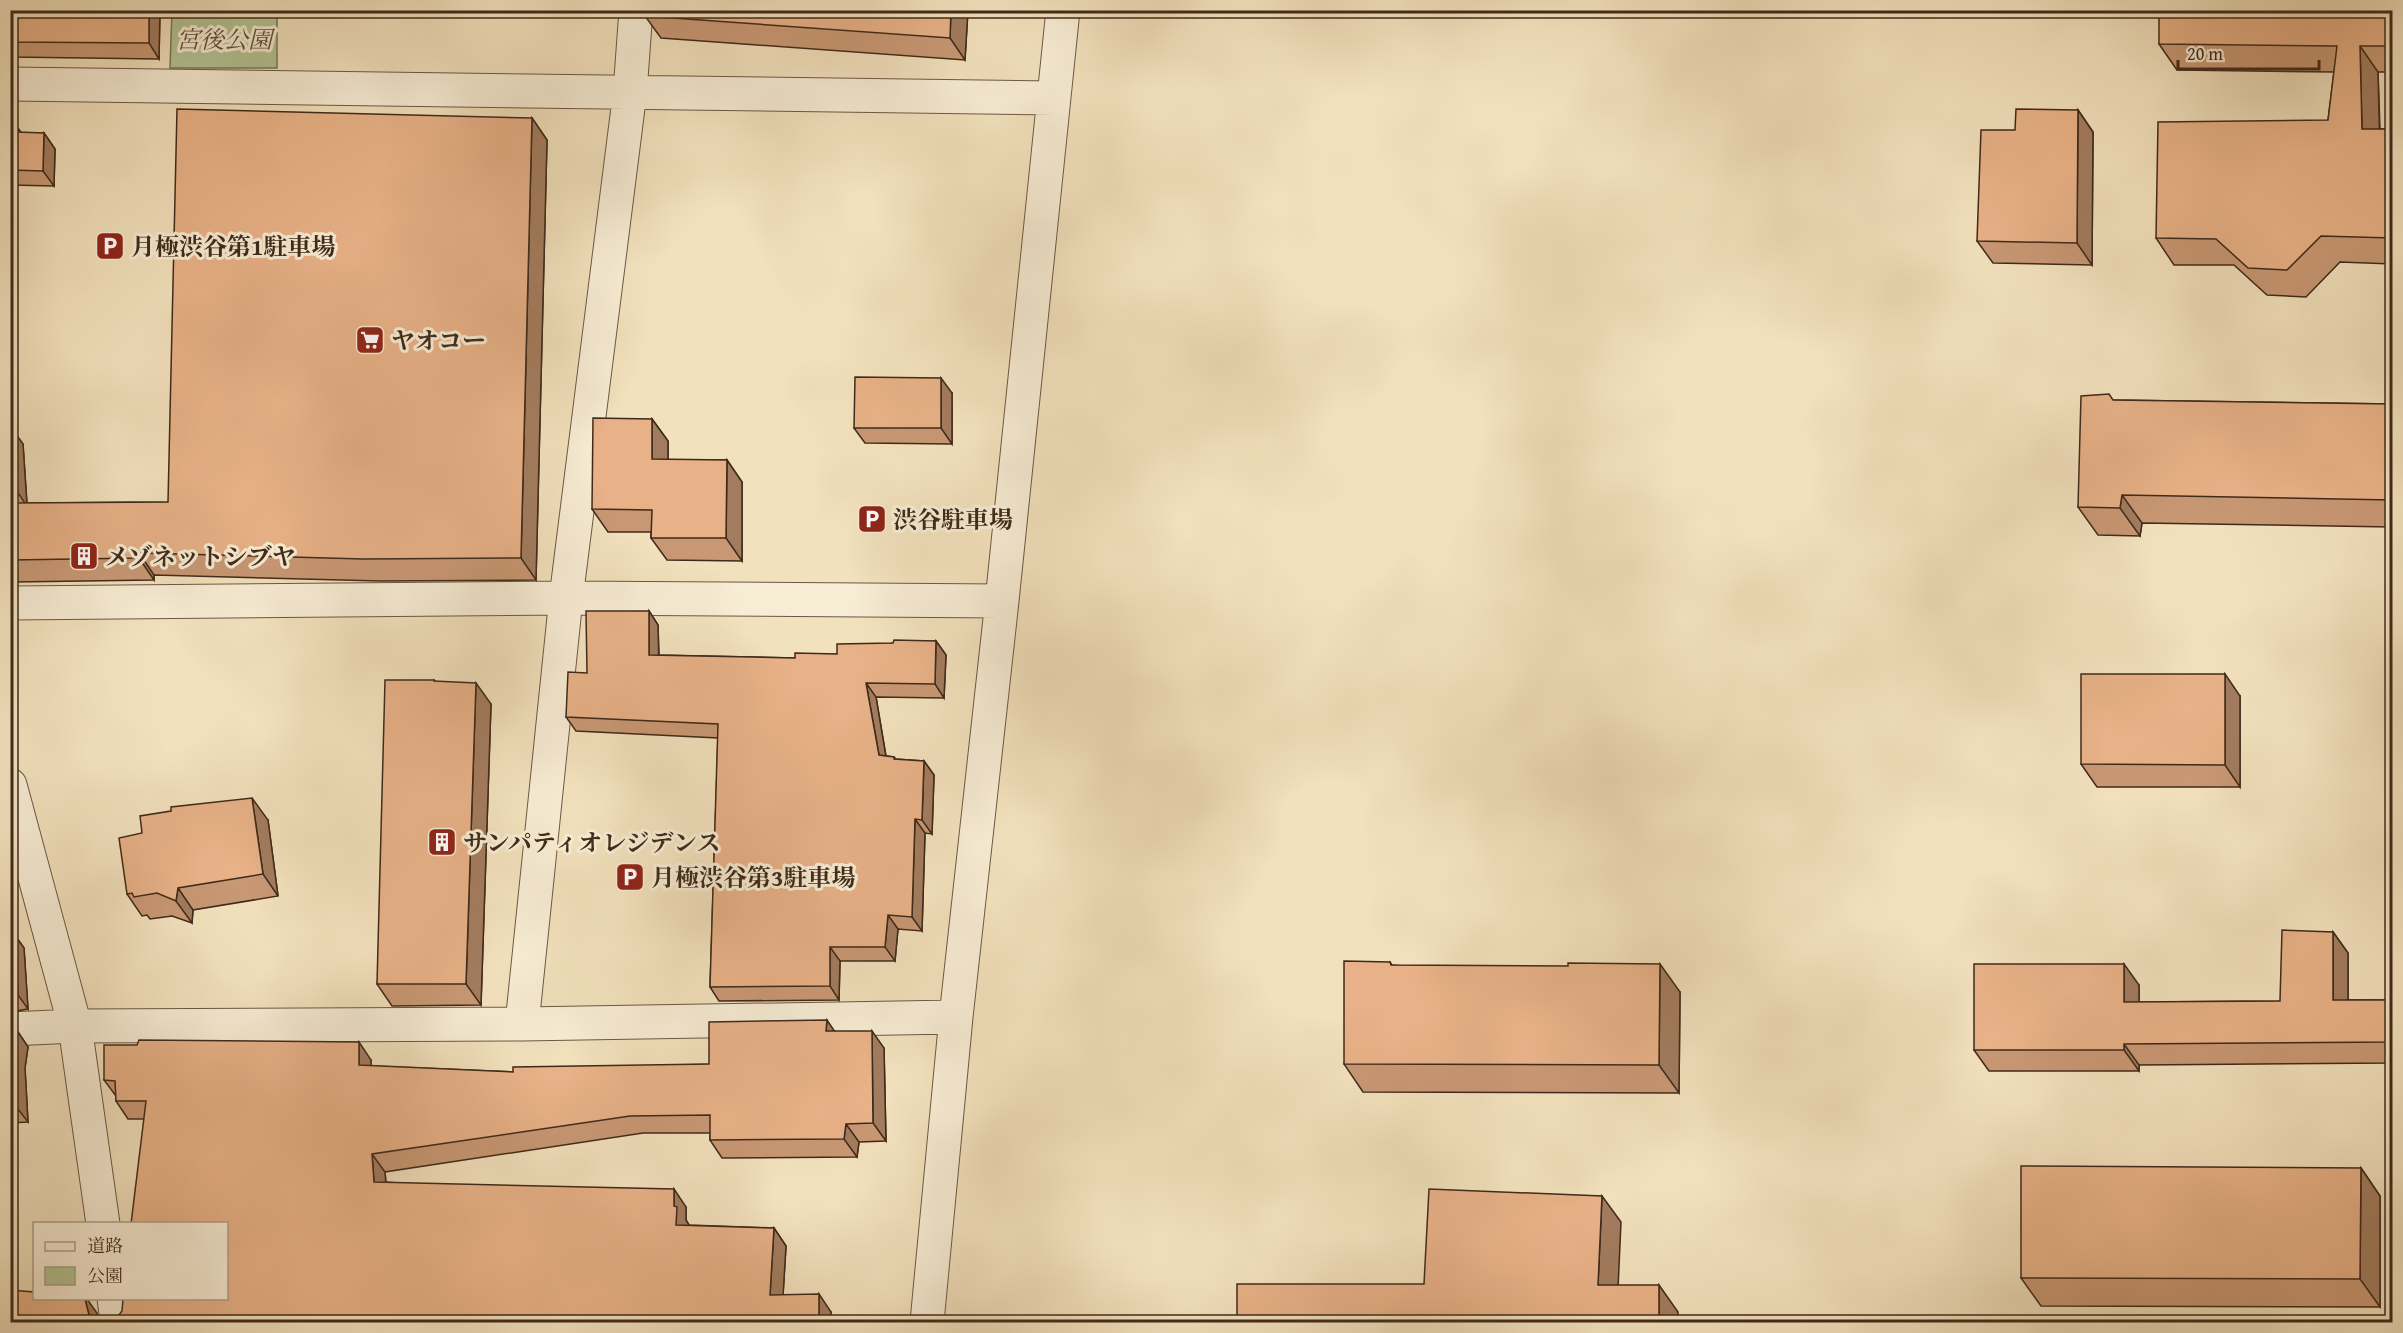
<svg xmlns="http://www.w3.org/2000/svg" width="2403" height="1333" font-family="'Gentium Book Plus','Noto Serif JP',serif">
	<rect width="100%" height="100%" fill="#f2e1bd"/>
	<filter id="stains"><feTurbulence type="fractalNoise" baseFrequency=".00333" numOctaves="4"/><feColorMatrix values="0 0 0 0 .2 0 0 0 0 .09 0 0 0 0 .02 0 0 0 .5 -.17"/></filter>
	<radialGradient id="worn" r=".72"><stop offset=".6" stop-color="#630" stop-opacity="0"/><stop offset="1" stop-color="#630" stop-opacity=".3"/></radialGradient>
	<path fill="#b4c495" stroke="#7a7758" stroke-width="1.5" d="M 172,11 L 277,11 L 277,68 L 170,68 Z"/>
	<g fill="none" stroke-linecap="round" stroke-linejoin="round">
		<g stroke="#6c5843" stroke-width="35">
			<path id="minor" d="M 10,84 L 1054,98
				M 10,603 L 566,598 L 1002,601
				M 10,785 L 75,1026 L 103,1224
				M 522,1024 L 566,598 L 630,92 L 636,10
				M 10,1029 L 75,1026 L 522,1024 L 956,1017
				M 114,1298 L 117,1322
				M 927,1322 L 956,1017 L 1002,601 L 1063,10"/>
		</g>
		<use href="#minor" stroke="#f7ecd4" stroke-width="33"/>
	</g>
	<path fill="#c89874" stroke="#3f2a1a" stroke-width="1.5" d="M 10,10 L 160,10 L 159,59 L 10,57 Z
		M 968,10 L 965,60 L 661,38 L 645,16 Z
		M 2392,10 L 2392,72 L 2378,72 L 2380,129 L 2392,129 L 2392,264 L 2340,262 L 2306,297 L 2267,295 L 2234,265 L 2174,265 L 2156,238 L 2328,120 L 2334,72 L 2177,70 L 2159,44 Z
		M 2078,110 L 2093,132 L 2092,265 L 1993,263 L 1977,241 Z
		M 532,118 L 547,140 L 536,580 L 380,581 L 154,575 L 154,580 L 13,582 L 10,578 L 10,429 L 12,429 L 23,444 L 27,503 L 168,502 Z
		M 10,123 L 22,133 L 44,133 L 55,149 L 54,186 L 10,185 Z
		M 952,393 L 952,444 L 865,443 L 854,428 Z
		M 2114,400 L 2392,404 L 2392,527 L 2142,523 L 2140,536 L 2098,535 L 2078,507 Z
		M 652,419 L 668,441 L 668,460 L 727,460 L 742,482 L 742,561 L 667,560 L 651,538 L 651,532 L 608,532 L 592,509 Z
		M 649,611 L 658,625 L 659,655 L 795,658 L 837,654 L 893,643 L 936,641 L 946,655 L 944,698 L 876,697 L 886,756 L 894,757 L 896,759 L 924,761 L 934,775 L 932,834 L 925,833 L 922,931 L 898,929 L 895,961 L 840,961 L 839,1000 L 719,1001 L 710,987 L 718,738 L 576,731 L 566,717 L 587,673 Z
		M 434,680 L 435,681 L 491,704 L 481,1005 L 392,1006 L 377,984 Z
		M 2240,696 L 2240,787 L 2097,787 L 2081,764 Z
		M 268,820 L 278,896 L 193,910 L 192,923 L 172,916 L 150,919 L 147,915 L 142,916 L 127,894 Z
		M 2333,932 L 2348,953 L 2348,1000 L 2392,1000 L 2392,1063 L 2139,1065 L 2139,1071 L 1989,1071 L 1974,1050 L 2139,985 L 2139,1002 L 2280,1001 Z
		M 10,934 L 14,934 L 24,948 L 28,1009 L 10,1012 Z
		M 1390,962 L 1392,965 L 1680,992 L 1679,1093 L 1363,1092 L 1344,1064 Z
		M 834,1031 L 884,1048 L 886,1141 L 859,1142 L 857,1157 L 722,1158 L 710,1140 L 710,1133 L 643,1133 L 385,1172 L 386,1182 L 686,1207 L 686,1220 L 689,1225 L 774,1228 L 786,1246 L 783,1295 L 831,1312 L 831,1323 L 108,1323 L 226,1299 L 144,1119 L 128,1119 L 116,1101 L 116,1096 L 104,1080 L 371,1060 L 371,1066 L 513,1072 L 709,1064 Z
		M 10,1032 L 18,1032 L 28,1047 L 25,1068 L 28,1122 L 10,1123 Z
		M 2361,1168 L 2380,1196 L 2380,1307 L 2041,1306 L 2021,1278 Z"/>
	<path fill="#a27c5e" stroke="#3f2a1a" stroke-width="1.5" d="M 149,10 L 160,10 L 159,59 L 149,43 Z
		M 951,10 L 968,10 L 965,60 L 950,38 Z
		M 2360,46 L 2378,72 L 2380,155 L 2362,129 Z
		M 2078,110 L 2093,132 L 2092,265 L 2077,243 Z
		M 532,118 L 547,140 L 536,580 L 521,558 Z
		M 15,124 L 26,139 L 17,132 Z
		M 44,133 L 55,149 L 54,186 L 43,171 Z
		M 941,378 L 952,393 L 952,444 L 941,428 Z
		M 652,419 L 668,441 L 668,482 L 652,459 Z
		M 12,429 L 23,444 L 27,506 L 16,490 Z
		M 727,460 L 742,482 L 742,561 L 726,538 Z
		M 2122,495 L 2142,523 L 2140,536 L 2120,508 Z
		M 139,553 L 154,575 L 154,580 L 139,558 Z
		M 649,611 L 658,625 L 659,669 L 649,655 Z
		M 936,641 L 946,655 L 944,698 L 935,684 Z
		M 2225,674 L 2240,696 L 2240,787 L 2225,765 Z
		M 476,683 L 491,704 L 481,1005 L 466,984 Z
		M 866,683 L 876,697 L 888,769 L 879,755 Z
		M 924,761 L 934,775 L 932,834 L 922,820 Z
		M 252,798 L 268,820 L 278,896 L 263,874 Z
		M 915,819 L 925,833 L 922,931 L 912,917 Z
		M 178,888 L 193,910 L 192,923 L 176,901 Z
		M 888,915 L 898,929 L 895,961 L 885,947 Z
		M 2333,932 L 2348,953 L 2348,1022 L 2333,1000 Z
		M 14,934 L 24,948 L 28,1009 L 18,995 Z
		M 830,947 L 840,961 L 839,1000 L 830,986 Z
		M 1660,964 L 1680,992 L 1679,1093 L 1659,1065 Z
		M 2124,964 L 2139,985 L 2139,1023 L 2124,1002 Z
		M 827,1020 L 839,1038 L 826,1031 Z
		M 872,1031 L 884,1048 L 886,1141 L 873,1123 Z
		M 18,1032 L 28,1047 L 25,1068 L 28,1122 L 17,1108 L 15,1053 Z
		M 359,1042 L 371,1060 L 371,1083 L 359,1065 Z
		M 2124,1044 L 2139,1065 L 2139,1071 L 2124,1050 Z
		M 846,1124 L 859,1142 L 857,1157 L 844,1139 Z
		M 372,1154 L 385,1172 L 387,1200 L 374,1182 Z
		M 2361,1168 L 2380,1196 L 2380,1307 L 2360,1279 Z
		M 674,1189 L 686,1207 L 686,1220 L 689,1225 L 689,1243 L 676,1225 L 674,1206 Z
		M 1602,1196 L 1621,1222 L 1617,1311 L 1598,1285 Z
		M 774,1228 L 786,1246 L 782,1313 L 770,1295 Z
		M 1659,1285 L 1678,1312 L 1678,1323 L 1659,1323 Z
		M 819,1294 L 831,1312 L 831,1323 L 819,1323 Z
		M 85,1299 L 87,1299 L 97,1313 L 99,1323 L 95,1323 L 89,1315 Z"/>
	<path fill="#e8b187" stroke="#3f2a1a" stroke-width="1.5" d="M 10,10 L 149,10 L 149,43 L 10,42 Z
		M 646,10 L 951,10 L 950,38 L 645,16 Z
		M 2159,10 L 2392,10 L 2392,46 L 2360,46 L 2362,129 L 2392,129 L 2392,238 L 2321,236 L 2287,270 L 2248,268 L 2216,239 L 2156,238 L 2158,122 L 2328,120 L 2337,46 L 2159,44 Z
		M 177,109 L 532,118 L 521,558 L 364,559 L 139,553 L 139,558 L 10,560 L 10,503 L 168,502 Z
		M 2016,109 L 2078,110 L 2077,243 L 1977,241 L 1981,130 L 2015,130 Z
		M 10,123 L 15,124 L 17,132 L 44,133 L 43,171 L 10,170 Z
		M 855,377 L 941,378 L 941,428 L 854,428 Z
		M 2109,394 L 2113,400 L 2392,404 L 2392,500 L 2122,495 L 2120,508 L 2078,507 L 2081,396 Z
		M 593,418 L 652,419 L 652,459 L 727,460 L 726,538 L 651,538 L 652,510 L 592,509 Z
		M 10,429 L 12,429 L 16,490 L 10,491 Z
		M 586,611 L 649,611 L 649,655 L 795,658 L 795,653 L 837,654 L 837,644 L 893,643 L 894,640 L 936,641 L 935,684 L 866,683 L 879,755 L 894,757 L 894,759 L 924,761 L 922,820 L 915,819 L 912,917 L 888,915 L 885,947 L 830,947 L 830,986 L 710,987 L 718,724 L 566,717 L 568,672 L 587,673 Z
		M 2081,674 L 2225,674 L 2225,765 L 2081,764 Z
		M 385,680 L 434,680 L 434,681 L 476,683 L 466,984 L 377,984 Z
		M 252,798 L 263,874 L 178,888 L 176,901 L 157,893 L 134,897 L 132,893 L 127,894 L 119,838 L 142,833 L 140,816 L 171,811 L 171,807 Z
		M 2282,930 L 2333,932 L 2333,1000 L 2392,1000 L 2392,1042 L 2124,1044 L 2124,1050 L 1974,1050 L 1974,964 L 2124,964 L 2124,1002 L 2280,1001 Z
		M 10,934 L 14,934 L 18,995 L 10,996 Z
		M 1344,961 L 1390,962 L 1391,965 L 1568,966 L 1568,963 L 1660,964 L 1659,1065 L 1344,1064 Z
		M 827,1020 L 826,1031 L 872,1031 L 873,1123 L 846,1124 L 844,1139 L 710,1140 L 710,1115 L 630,1116 L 372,1154 L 374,1182 L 674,1189 L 674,1206 L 677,1207 L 676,1225 L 774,1228 L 770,1295 L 819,1294 L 819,1323 L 108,1323 L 116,1319 L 122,1311 L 123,1299 L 226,1299 L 226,1224 L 131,1224 L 146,1101 L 116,1101 L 115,1081 L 104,1080 L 104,1045 L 137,1045 L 139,1040 L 359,1042 L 359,1065 L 513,1072 L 513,1067 L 709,1064 L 709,1022 Z
		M 10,1032 L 18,1032 L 15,1053 L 17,1108 L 10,1108 Z
		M 2021,1166 L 2361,1168 L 2360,1279 L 2021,1278 Z
		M 1429,1189 L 1602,1196 L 1598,1285 L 1659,1285 L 1659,1323 L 1237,1323 L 1237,1284 L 1424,1284 Z
		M 10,1290 L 34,1292 L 34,1299 L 85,1299 L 89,1315 L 97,1321 L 107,1323 L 10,1323 Z"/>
	<defs>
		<g id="parking-square" transform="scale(1.5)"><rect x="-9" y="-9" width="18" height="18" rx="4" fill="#8f2418" stroke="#f7ecd4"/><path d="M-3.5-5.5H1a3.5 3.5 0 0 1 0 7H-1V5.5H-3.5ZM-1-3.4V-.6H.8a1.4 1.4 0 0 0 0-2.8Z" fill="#fff"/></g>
		<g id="supermarket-square" transform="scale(1.5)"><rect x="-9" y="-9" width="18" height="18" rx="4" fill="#8f2418" stroke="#f7ecd4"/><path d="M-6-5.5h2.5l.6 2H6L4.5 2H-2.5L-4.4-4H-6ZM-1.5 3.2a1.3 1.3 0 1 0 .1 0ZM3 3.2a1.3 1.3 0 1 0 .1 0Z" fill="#fff"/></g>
		<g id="building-square" transform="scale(1.5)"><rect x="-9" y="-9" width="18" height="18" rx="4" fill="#8f2418" stroke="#f7ecd4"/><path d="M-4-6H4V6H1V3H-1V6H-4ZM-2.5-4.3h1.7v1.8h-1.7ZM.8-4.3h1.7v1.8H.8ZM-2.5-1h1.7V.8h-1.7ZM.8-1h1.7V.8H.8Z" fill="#fff"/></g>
	</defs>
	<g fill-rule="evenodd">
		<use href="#parking-square" x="110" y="246"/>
		<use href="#supermarket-square" x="370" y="340"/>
		<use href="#parking-square" x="872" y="519"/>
		<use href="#building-square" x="84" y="556"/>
		<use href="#building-square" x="442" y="842"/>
		<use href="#parking-square" x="630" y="877"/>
	</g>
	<g text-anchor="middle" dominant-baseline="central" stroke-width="6" stroke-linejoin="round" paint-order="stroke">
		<g font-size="24" font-style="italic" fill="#5c5039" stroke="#f7ecd4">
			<text x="224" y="39">宮後公園</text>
		</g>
		<g font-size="24" font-weight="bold" fill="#3f2a1a" stroke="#f7ecd4" text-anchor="start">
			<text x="131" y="246">月極渋谷第1駐車場</text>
			<text x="391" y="340">ヤオコー</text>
			<text x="893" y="519">渋谷駐車場</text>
			<text x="105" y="556">メゾネットシブヤ</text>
			<text x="463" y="842">サンパティオレジデンス</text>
			<text x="651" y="877">月極渋谷第3駐車場</text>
		</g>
	</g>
	<rect width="2403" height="1333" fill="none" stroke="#f2e1bd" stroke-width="36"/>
	<rect x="12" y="12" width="2379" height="1309" fill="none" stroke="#3f2a1a" stroke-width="3"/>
	<rect x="18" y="18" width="2367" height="1297" fill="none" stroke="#3f2a1a" stroke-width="1.5"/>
	<rect x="33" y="1222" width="195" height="78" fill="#f7ecd4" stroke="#ad9e8a" stroke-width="1.5"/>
	<rect x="45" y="1242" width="30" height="9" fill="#f7ecd4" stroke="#ad9e8a" stroke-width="1.5"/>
	<text x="87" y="1252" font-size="18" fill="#3f2a1a">道路</text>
	<rect x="45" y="1267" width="30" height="18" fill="#b4c495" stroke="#ad9e8a" stroke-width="1.5"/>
	<text x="87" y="1282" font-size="18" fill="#3f2a1a">公園</text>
	<path d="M2178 60v9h141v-9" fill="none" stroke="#3f2a1a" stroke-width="3"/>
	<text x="2187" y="60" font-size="18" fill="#3f2a1a" stroke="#f7ecd4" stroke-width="4.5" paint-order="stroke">20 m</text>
	<rect width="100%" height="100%" filter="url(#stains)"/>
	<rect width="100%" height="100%" fill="url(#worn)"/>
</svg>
